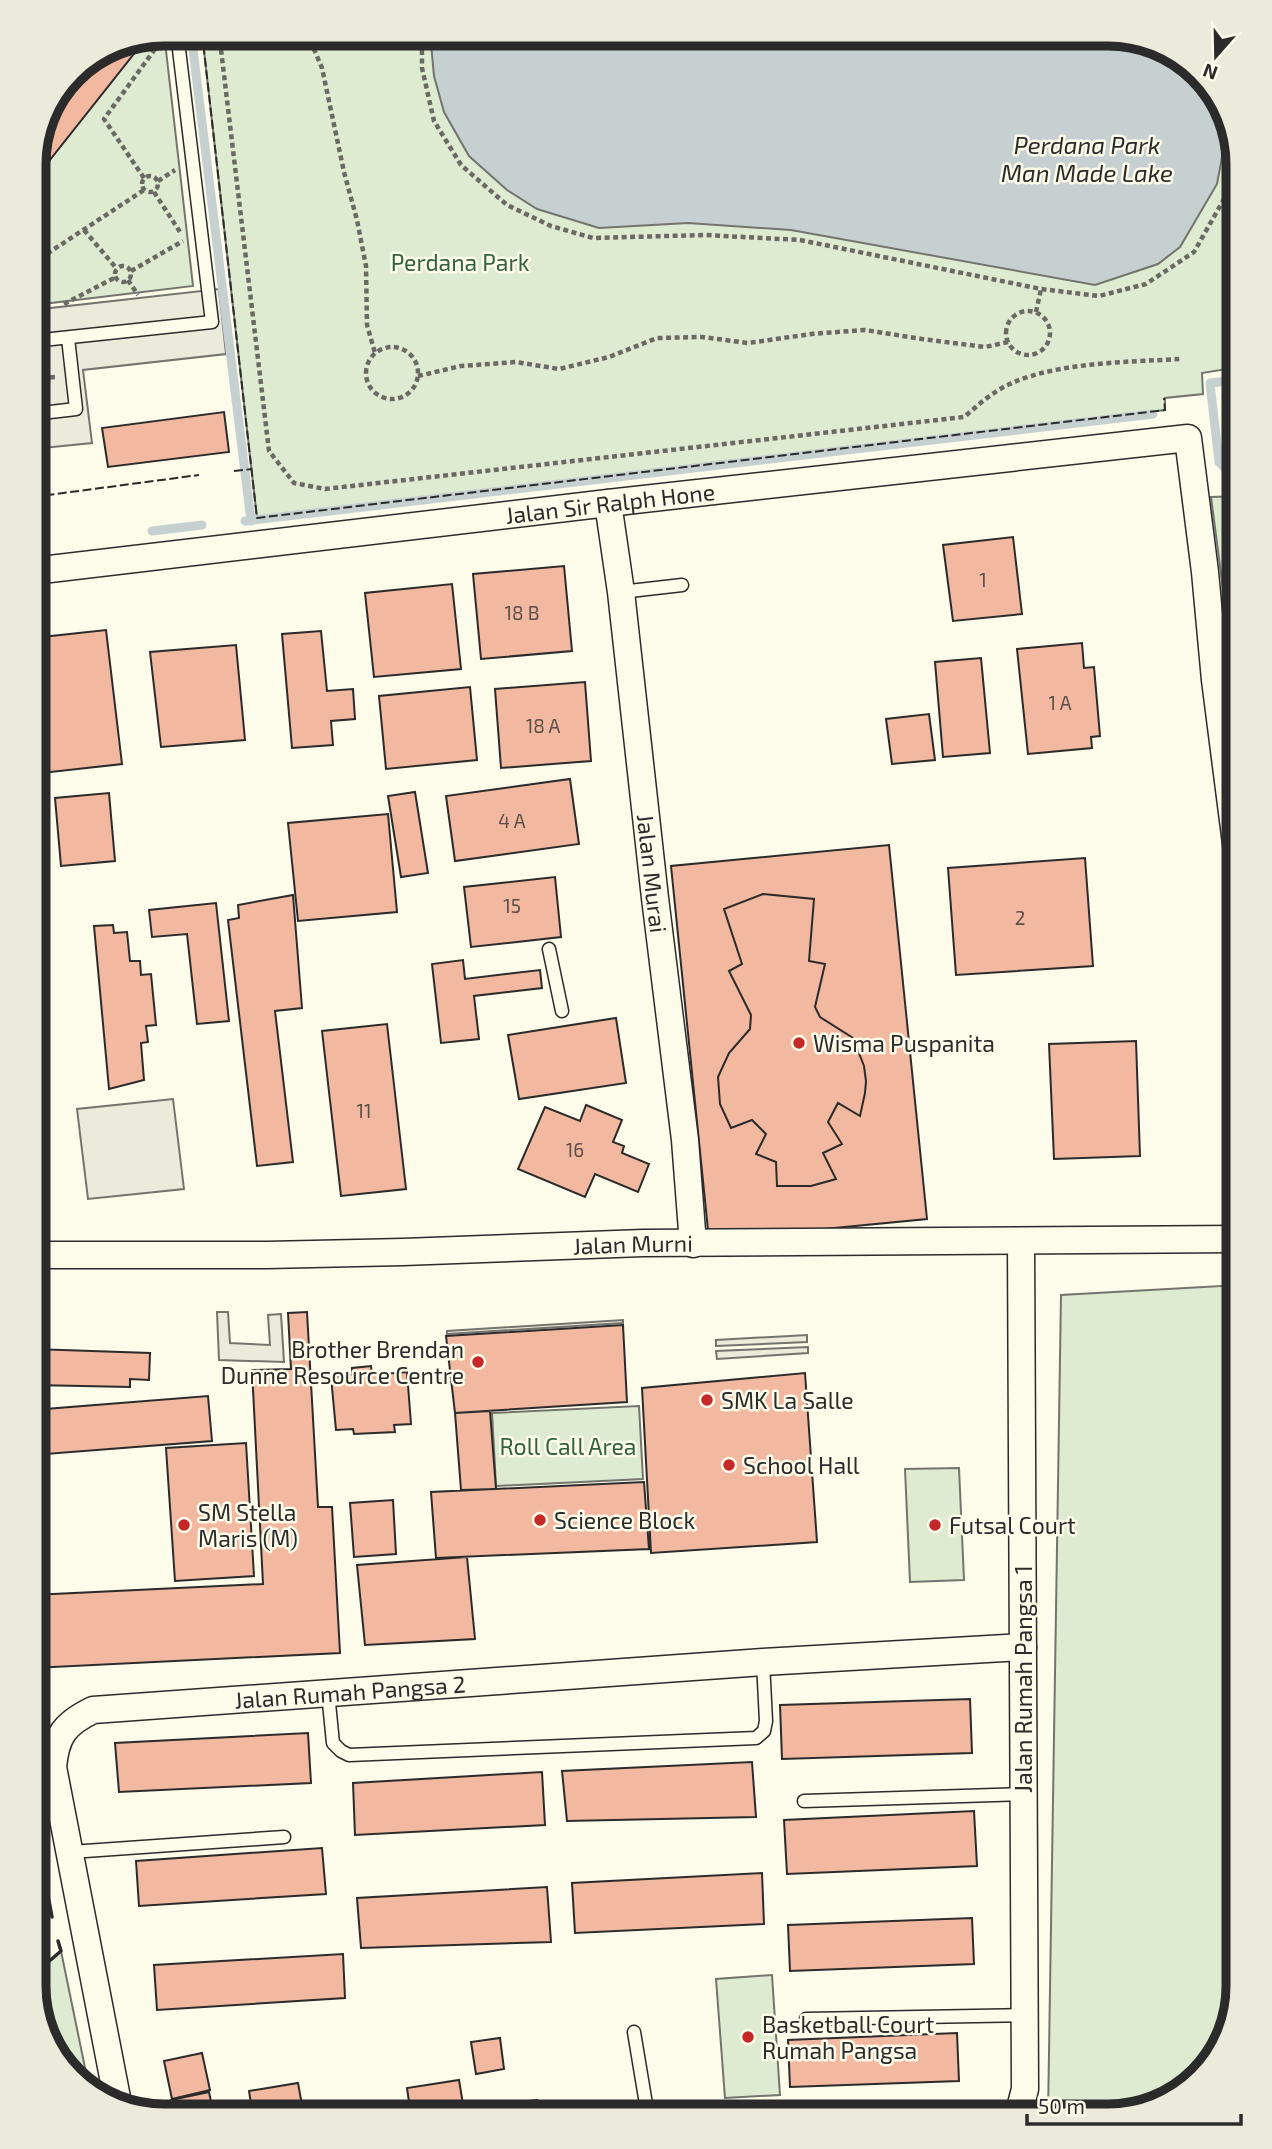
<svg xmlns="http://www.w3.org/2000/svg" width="1272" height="2149" font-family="'Exo 2',sans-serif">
	<rect width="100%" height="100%" fill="#fdfbea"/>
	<path fill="#deebd1" stroke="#74746e" stroke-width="2" d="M 164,33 L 193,286 L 34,305 L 34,180 L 148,36 Z
		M 202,33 L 1117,34 L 1181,55 L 1225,106 L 1239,164 L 1239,367 L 1202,373 L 1203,394 L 1165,398 L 1165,410 L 257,518 Z
		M 1239,496 L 1239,712 L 1211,497 Z
		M 1239,1285 L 1239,1986 L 1217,2057 L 1166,2102 L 1108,2116 L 1048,2116 L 1061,1295 Z
		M 639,1406 L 643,1479 L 496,1486 L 492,1413 Z
		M 959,1468 L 964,1580 L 910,1582 L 905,1469 Z
		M 61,1951 L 90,2092 L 47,2043 L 33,1985 L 33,1975 Z
		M 772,1975 L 780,2095 L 725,2098 L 716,1979 Z"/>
	<path fill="#eceadb" stroke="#74746e" stroke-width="2" d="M 219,289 L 226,354 L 83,370 L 92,443 L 33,449 L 33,310 Z
		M 173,1099 L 184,1189 L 88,1199 L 77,1109 Z
		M 217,1312 L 228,1312 L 230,1343 L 270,1345 L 268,1315 L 281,1314 L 284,1362 L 219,1360 Z
		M 623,1320 L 623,1323 L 447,1334 L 447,1331 Z
		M 807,1335 L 807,1342 L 716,1346 L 716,1340 Z
		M 808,1347 L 808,1353 L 717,1359 L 716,1351 Z"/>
	<path fill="#c7d0d0" stroke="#74746e" stroke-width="2" d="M 430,33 L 1117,34 L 1181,55 L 1225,106 L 1229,120 L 1217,184 L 1180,247 L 1158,264 L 1095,285 L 791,230 L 688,223 L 599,228 L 537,209 L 507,190 L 469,156 L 444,112 L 434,76 Z"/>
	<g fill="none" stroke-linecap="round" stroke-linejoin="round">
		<path stroke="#c7d0d0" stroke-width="9" d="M 191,33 L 251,521
			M 1239,483 L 1219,462 L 1210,383 L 1239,380
			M 245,521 L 1153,414
			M 152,531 L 202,525"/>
	</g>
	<path fill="#f2b8a0" stroke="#2b2b2b" stroke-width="2" d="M 148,36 L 34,180 L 34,155 L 72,71 L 114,43 Z
		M 224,412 L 229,452 L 108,467 L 102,428 Z
		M 1013,537 L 1022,614 L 953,621 L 943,545 Z
		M 564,566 L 572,651 L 481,659 L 473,574 Z
		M 452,584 L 461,669 L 374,677 L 365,593 Z
		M 106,630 L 122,764 L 33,774 L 33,638 Z
		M 321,631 L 327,691 L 353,689 L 355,719 L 331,721 L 333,745 L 292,748 L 282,634 Z
		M 1082,643 L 1084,668 L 1094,667 L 1100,736 L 1091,737 L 1092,748 L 1028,754 L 1017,649 Z
		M 236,645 L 245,740 L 161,747 L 150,652 Z
		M 981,658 L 990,753 L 943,757 L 935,662 Z
		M 585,682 L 591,761 L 501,768 L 495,689 Z
		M 470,687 L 477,760 L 386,769 L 379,696 Z
		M 929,714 L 935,760 L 892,764 L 886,719 Z
		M 570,779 L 579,844 L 455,861 L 446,796 Z
		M 415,792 L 428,873 L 401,877 L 388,796 Z
		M 109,793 L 115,861 L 61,866 L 55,798 Z
		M 388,814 L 397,912 L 298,921 L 288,823 Z
		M 889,845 L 927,1219 L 709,1240 L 671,866 Z
		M 1085,858 L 1093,966 L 956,975 L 948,868 Z
		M 555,877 L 561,937 L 471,947 L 464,887 Z
		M 763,894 L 814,899 L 809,961 L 825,964 L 815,1007 L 820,1017 L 853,1038 L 864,1066 L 866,1081 L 865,1093 L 860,1116 L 838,1103 L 828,1122 L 842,1144 L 823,1153 L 836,1179 L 811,1186 L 777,1186 L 776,1162 L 756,1154 L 766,1134 L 752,1120 L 731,1128 L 720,1104 L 718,1077 L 729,1053 L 750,1029 L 751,1015 L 729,971 L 742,964 L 724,909 Z
		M 293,895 L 302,1008 L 275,1011 L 293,1162 L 257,1166 L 228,920 L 239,918 L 238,905 Z
		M 216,903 L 229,1021 L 197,1024 L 187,934 L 152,937 L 149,910 Z
		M 33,924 L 36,924 L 42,1067 L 33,1067 Z
		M 113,925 L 114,933 L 127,932 L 130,961 L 140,961 L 141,975 L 151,974 L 156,1025 L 146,1026 L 148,1042 L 141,1043 L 144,1080 L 109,1089 L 94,926 Z
		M 463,960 L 465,979 L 540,970 L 542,988 L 474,996 L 479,1039 L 441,1043 L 432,964 Z
		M 616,1018 L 626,1083 L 519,1099 L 508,1035 Z
		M 387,1024 L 406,1189 L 341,1196 L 322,1031 Z
		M 1136,1041 L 1140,1156 L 1054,1159 L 1049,1044 Z
		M 33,1095 L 36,1095 L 45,1179 L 33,1180 Z
		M 586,1105 L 622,1120 L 613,1142 L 624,1146 L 622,1153 L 649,1164 L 638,1192 L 595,1174 L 585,1197 L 518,1169 L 545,1107 L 580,1121 Z
		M 307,1312 L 318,1507 L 332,1507 L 340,1653 L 33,1668 L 33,1595 L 263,1584 L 252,1370 L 291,1369 L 288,1313 Z
		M 623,1325 L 627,1402 L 455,1413 L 446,1336 Z
		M 33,1349 L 150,1353 L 149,1380 L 130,1379 L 130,1387 L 33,1385 Z
		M 371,1366 L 372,1375 L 407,1372 L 411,1424 L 394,1425 L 395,1432 L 354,1434 L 353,1429 L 336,1430 L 331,1377 L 352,1375 L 352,1368 Z
		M 805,1373 L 817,1542 L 651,1553 L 642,1388 Z
		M 208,1396 L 212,1441 L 33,1455 L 33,1410 Z
		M 490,1411 L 496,1489 L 461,1490 L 455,1413 Z
		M 246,1443 L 254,1576 L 175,1581 L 166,1448 Z
		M 644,1482 L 649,1549 L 436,1558 L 431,1492 Z
		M 393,1500 L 396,1554 L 354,1557 L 350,1503 Z
		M 467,1557 L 475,1639 L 365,1645 L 357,1565 Z
		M 970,1699 L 972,1753 L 782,1759 L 780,1705 Z
		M 308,1733 L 311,1783 L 119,1792 L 115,1743 Z
		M 752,1762 L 756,1817 L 567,1821 L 562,1771 Z
		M 542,1772 L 545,1825 L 355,1835 L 353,1783 Z
		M 974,1811 L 977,1866 L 787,1874 L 784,1820 Z
		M 322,1848 L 326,1894 L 139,1906 L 136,1861 Z
		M 762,1873 L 764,1924 L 575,1933 L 572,1883 Z
		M 547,1887 L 551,1942 L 361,1948 L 357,1898 Z
		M 972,1918 L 974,1964 L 790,1971 L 788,1925 Z
		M 343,1954 L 345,1998 L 157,2010 L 154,1965 Z
		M 957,2033 L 959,2081 L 790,2087 L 788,2040 Z
		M 500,2038 L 504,2069 L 476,2074 L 471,2042 Z
		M 202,2053 L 210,2090 L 172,2099 L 164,2061 Z
		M 459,2080 L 465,2116 L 411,2116 L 407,2088 Z
		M 298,2083 L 304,2116 L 253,2116 L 249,2091 Z
		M 209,2092 L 214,2116 L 174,2115 L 171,2100 Z
		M 537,2100 L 538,2116 L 494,2116 L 493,2104 Z
		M 378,2105 L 380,2116 L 343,2116 L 342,2110 Z"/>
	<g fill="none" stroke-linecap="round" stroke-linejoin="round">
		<g stroke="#2b2b2b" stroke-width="15">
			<path id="service" d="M 33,341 L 212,322 L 177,33
				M 33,414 L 76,409 L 68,338
				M 621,592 L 682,585
				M 549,949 L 562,1011
				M 328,1693 L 333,1743 L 341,1751 L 349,1755 L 756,1738 L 764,1731 L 766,1721 L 763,1662
				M 804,1801 L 1023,1794
				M 71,1852 L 284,1837
				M 806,2019 L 1025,2015
				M 634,2032 L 648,2116"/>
		</g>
		<g stroke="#2b2b2b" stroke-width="29">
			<g id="minor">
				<path id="s1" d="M 608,503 L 621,592 L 655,898 L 685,1140 L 693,1244"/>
				<path id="s2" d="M 33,571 L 608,503 L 1188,438 L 1205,572 L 1215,680 L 1239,867"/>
				<path id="s3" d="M 33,1255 L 267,1255 L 403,1252 L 643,1243 L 1239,1239"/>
				<path id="s4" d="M 118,2103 L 53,1767 C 56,1736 64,1724 93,1710 L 763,1662 L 1023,1647"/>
				<path d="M 1018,2116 L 1025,2089 L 1021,1241"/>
			</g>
		</g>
		<path stroke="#6a6964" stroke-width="4.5" stroke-dasharray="5 3.5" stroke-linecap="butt" d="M 219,33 L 269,451 L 294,483 L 325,489 L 964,417 C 974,409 983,400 994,393 C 1038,362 1127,362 1181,359
			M 307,33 L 322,68 L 344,172 L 357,220 L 366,266 L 367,325 L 375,353
			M 422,33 L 422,68 L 434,121 L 461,165 L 507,205 L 551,226 L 593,238 L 705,235 L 800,240 L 1041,289 L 1099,296 L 1146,284 L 1194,252 L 1236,178 L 1238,160
			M142 184a8 8 0 1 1 16 0a8 8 0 1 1-16 0Z
			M 144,178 L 104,119 L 158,45
			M 158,181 L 175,170
			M 154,192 L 180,232
			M 84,230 L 117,269
			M 33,263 L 144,190
			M115 274a8 8 0 1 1 16 0a8 8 0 1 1-16 0Z
			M 131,271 L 183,241
			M 128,280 L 138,295
			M 64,304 L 116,277
			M1006 333a22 22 0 1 1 44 0a22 22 0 1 1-44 0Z
			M 1036,312 L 1041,289
			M366 373a26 26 0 1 1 52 0a26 26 0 1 1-52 0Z
			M 418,376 L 461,366 L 516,362 L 559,369 L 609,357 L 657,338 L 702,337 L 748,343 L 811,334 L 865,330 L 922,339 L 985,347 L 1008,342
			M 33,379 L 55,377"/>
		<use href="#service" stroke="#fdfbea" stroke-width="12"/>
		<use href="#minor" stroke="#fdfbea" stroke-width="26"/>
		<path stroke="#2b2b2b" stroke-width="2" stroke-dasharray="9 3.5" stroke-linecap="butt" d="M 202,33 L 257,518 L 1165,410 L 1164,398
			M 234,471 L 252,469
			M 33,497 L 199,475"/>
		<path stroke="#2b2b2b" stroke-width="3.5" d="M 33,1815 L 52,1917
			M 33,1975 L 61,1951 L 58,1941"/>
	</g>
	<g fill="#c62828" stroke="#fdfbea" stroke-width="2.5">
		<circle cx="799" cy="1043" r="7"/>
		<circle cx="478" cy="1362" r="7"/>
		<circle cx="707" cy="1400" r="7"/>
		<circle cx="729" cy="1465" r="7"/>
		<circle cx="540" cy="1520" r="7"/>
		<circle cx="184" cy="1525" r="7"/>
		<circle cx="935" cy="1525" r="7"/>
		<circle cx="748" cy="2037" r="7"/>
	</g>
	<g text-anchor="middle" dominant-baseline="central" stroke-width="5" stroke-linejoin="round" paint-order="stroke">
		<g font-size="19" fill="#5d4e48">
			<text x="983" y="579">1</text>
			<text x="522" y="612">18 B</text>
			<text x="1060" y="702">1 A</text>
			<text x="543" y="725">18 A</text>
			<text x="512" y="820">4 A</text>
			<text x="512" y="905">15</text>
			<text x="1020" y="917">2</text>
			<text x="364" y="1110">11</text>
			<text x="575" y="1149">16</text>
		</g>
		<g font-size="23" fill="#34623c" stroke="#fdfbea">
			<text x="460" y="262">Perdana Park</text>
			<text x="568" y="1446">Roll Call Area</text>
		</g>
		<g font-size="23" fill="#2b2b2b" stroke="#fdfbea">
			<text stroke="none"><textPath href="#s2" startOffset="581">Jalan Sir Ralph Hone</textPath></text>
			<text stroke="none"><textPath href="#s1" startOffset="373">Jalan Murai</textPath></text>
			<text stroke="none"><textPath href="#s3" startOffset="600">Jalan Murni</textPath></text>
			<text transform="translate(1023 1679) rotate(-90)">Jalan Rumah Pangsa 1</text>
			<text stroke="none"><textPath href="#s4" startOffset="674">Jalan Rumah Pangsa 2</textPath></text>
		</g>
		<g font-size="23" fill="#2b2b2b" stroke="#fdfbea" text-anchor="start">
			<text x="813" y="1043">Wisma Puspanita</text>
			<text x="464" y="1349" text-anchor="end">Brother Brendan<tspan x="464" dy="26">Dunne Resource Centre</tspan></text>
			<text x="721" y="1400">SMK La Salle</text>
			<text x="743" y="1465">School Hall</text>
			<text x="198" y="1512">SM Stella<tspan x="198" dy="26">Maris (M)</tspan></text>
			<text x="554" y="1520">Science Block</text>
			<text x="949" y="1525">Futsal Court</text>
			<text x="762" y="2024">Basketball Court<tspan x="762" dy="26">Rumah Pangsa</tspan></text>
		</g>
		<g font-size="24" font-style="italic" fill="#2b2b2b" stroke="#fdfbea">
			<text x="1087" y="144">Perdana Park<tspan x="1087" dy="28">Man Made Lake</tspan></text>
		</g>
	</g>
	<path d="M0 0H1272V2149H0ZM164 46H1108A118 118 0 0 1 1226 164V1986A118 118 0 0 1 1108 2104H164A118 118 0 0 1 46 1986V164A118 118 0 0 1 164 46Z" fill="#eceadb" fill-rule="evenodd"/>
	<path fill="none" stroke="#2b2b2b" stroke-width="9" d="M164 46H1108A118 118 0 0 1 1226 164V1986A118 118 0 0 1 1108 2104H164A118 118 0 0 1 46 1986V164A118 118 0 0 1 164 46Z"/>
	<g transform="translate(1216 56) rotate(200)" stroke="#fdfbea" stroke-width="5" paint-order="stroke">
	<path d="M0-5L12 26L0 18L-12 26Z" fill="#2b2b2b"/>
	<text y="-10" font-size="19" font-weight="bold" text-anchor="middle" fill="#2b2b2b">N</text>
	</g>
	<path d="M1027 2114v10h214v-10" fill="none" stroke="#2b2b2b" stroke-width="3.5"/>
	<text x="1038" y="2114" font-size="21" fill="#2b2b2b" stroke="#fdfbea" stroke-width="5" paint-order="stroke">50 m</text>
</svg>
